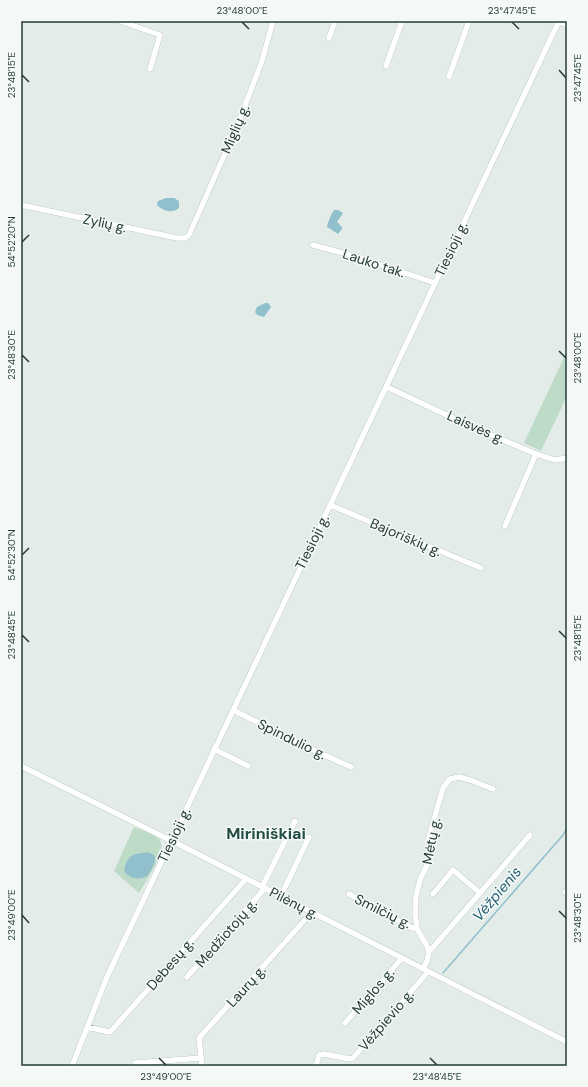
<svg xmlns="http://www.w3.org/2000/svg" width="588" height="1087" font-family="'DM Sans',sans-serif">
	<rect width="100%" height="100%" fill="#e4ece9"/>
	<path fill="#bedbc8" d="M 567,351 L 567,396 L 541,451 L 524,443 Z
		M 134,827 C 141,830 153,833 159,839 C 169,849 144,884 139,893 L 114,871 Z"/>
	<path fill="#90c0cc" d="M 166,198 L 174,198 L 179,201 L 179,208 C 172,214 163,211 157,205 L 158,201 Z
		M 334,210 L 338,210 L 343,213 L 337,222 L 342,227 L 342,229 L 338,234 L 327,227 C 327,224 332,212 334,210 Z
		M 265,303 L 268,303 L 271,307 L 264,317 L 257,315 L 255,312 L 257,307 Z
		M 148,852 C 149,853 153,854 154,855 C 158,860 150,873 147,876 C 139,881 127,878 124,870 C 129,853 132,855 148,852 Z"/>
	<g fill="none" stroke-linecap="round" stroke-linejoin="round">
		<path stroke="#90c0cc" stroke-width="1.5" d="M 443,973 L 563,835 L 567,828"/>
		<g stroke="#a7b4b0" stroke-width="6">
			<path id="street" d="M 120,21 L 160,35 L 150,69
				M 558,21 L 567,25
				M 329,38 L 335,21
				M 386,66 L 402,21
				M 449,77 L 469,21
				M 21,205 L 177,238 L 185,238 L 189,235 L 238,124 L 262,61 L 273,21
				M 313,245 L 357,257 L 435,283
				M 387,387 L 468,425 L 536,454 L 555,460 L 567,458
				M 330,505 L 481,568
				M 505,526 L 536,454
				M 233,710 L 307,747 L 351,767
				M 214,749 L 248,766
				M 21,766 L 188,849 L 567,1042
				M 262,887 L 295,821
				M 565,892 L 567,893
				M 349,894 L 412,928 L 417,927
				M 433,894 L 453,870 L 480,893
				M 281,896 L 309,837
				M 429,952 L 530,835
				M 423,969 L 427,961 L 429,952 L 427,946 L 417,929 L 415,913 L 416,896 L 420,880 L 427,865 L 429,857 L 429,837 L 443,788 L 450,779 L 459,777 L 470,780 L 493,789
				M 187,977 L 265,888
				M 345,1023 L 402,958
				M 87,1027 L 109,1032 L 111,1031 L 246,879
				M 135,1063 L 201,1058
				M 72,1066 L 107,977 L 559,21
				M 202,1066 L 199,1038 L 312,912
				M 316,1066 L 319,1055 L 324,1054 L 350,1059 L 353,1058 L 428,972"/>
		</g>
		<use href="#street" stroke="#fff" stroke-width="5.5"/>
	</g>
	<path fill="none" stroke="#253c37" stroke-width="1.5" d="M 242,22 L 249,29M 512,22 L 519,29M 559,70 L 566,78M 22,75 L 29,82M 22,242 L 29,235M 559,351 L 566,358M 22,355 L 29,362M 22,555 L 29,548M 559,631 L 566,638M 22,635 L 29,642M 559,911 L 566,918M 22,915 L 29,923M 159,1058 L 166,1065M 430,1058 L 437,1065"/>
	<g text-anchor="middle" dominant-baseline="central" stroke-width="3" stroke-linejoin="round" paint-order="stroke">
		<g font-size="14" fill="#253c37" stroke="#f4f9f6">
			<text transform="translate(235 129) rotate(-67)">Miglių g.</text>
			<text transform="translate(105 223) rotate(12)">Zylių g.</text>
			<text transform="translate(451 249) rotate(-65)">Tiesioji g.</text>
			<text transform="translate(374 263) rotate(18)">Lauko tak.</text>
			<text transform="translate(476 427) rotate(24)">Laisvės g.</text>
			<text transform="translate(406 537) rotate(23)">Bajoriškių g.</text>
			<text transform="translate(312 542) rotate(-64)">Tiesioji g.</text>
			<text transform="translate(292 739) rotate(26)">Spindulio g.</text>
			<text transform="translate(174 835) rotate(-65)">Tiesioji g.</text>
			<text transform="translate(431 841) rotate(-79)">Mėtų g.</text>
			<text transform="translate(294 903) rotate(27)">Pilėnų g.</text>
			<text transform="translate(383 911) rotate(26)">Smilčių g.</text>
			<text transform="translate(226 933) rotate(-49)">Medžiotojų g.</text>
			<text transform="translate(170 964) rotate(-49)">Debesų g.</text>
			<text transform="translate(246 986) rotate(-48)">Laurų g.</text>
			<text transform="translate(373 991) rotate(-49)">Miglos g.</text>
			<text transform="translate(386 1020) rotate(-49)">Vėžpievio g.</text>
		</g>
		<g font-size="15" font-style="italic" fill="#236173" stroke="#f4f9f6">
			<text transform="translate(497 894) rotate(-50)">Vėžpienis</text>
		</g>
		<g font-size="16" font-weight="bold" fill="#224c44" stroke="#f4f9f6">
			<text x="266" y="833">Miriniškiai</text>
		</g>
	</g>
	<rect width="588" height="1087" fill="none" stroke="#f4f9f6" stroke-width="44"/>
	<rect x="22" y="22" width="544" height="1043" fill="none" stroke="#253c37" stroke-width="1.5"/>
	<g font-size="10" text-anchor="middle" fill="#253c37">
		<text x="242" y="14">23°48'00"E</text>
		<text x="512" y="14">23°47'45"E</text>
		<text transform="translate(11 75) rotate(-90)" y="4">23°48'15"E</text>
		<text transform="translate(577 78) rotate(-90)" y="4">23°47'45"E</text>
		<text transform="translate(11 242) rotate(-90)" y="4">54°52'20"N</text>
		<text transform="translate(11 355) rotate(-90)" y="4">23°48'30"E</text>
		<text transform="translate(577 358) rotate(-90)" y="4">23°48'00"E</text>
		<text transform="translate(11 555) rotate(-90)" y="4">54°52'30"N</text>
		<text transform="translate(11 635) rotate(-90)" y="4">23°48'45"E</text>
		<text transform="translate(577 638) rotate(-90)" y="4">23°48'15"E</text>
		<text transform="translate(11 915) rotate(-90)" y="4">23°49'00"E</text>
		<text transform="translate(577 918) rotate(-90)" y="4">23°48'30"E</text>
		<text x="166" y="1080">23°49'00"E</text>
		<text x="437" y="1080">23°48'45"E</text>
	</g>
</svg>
